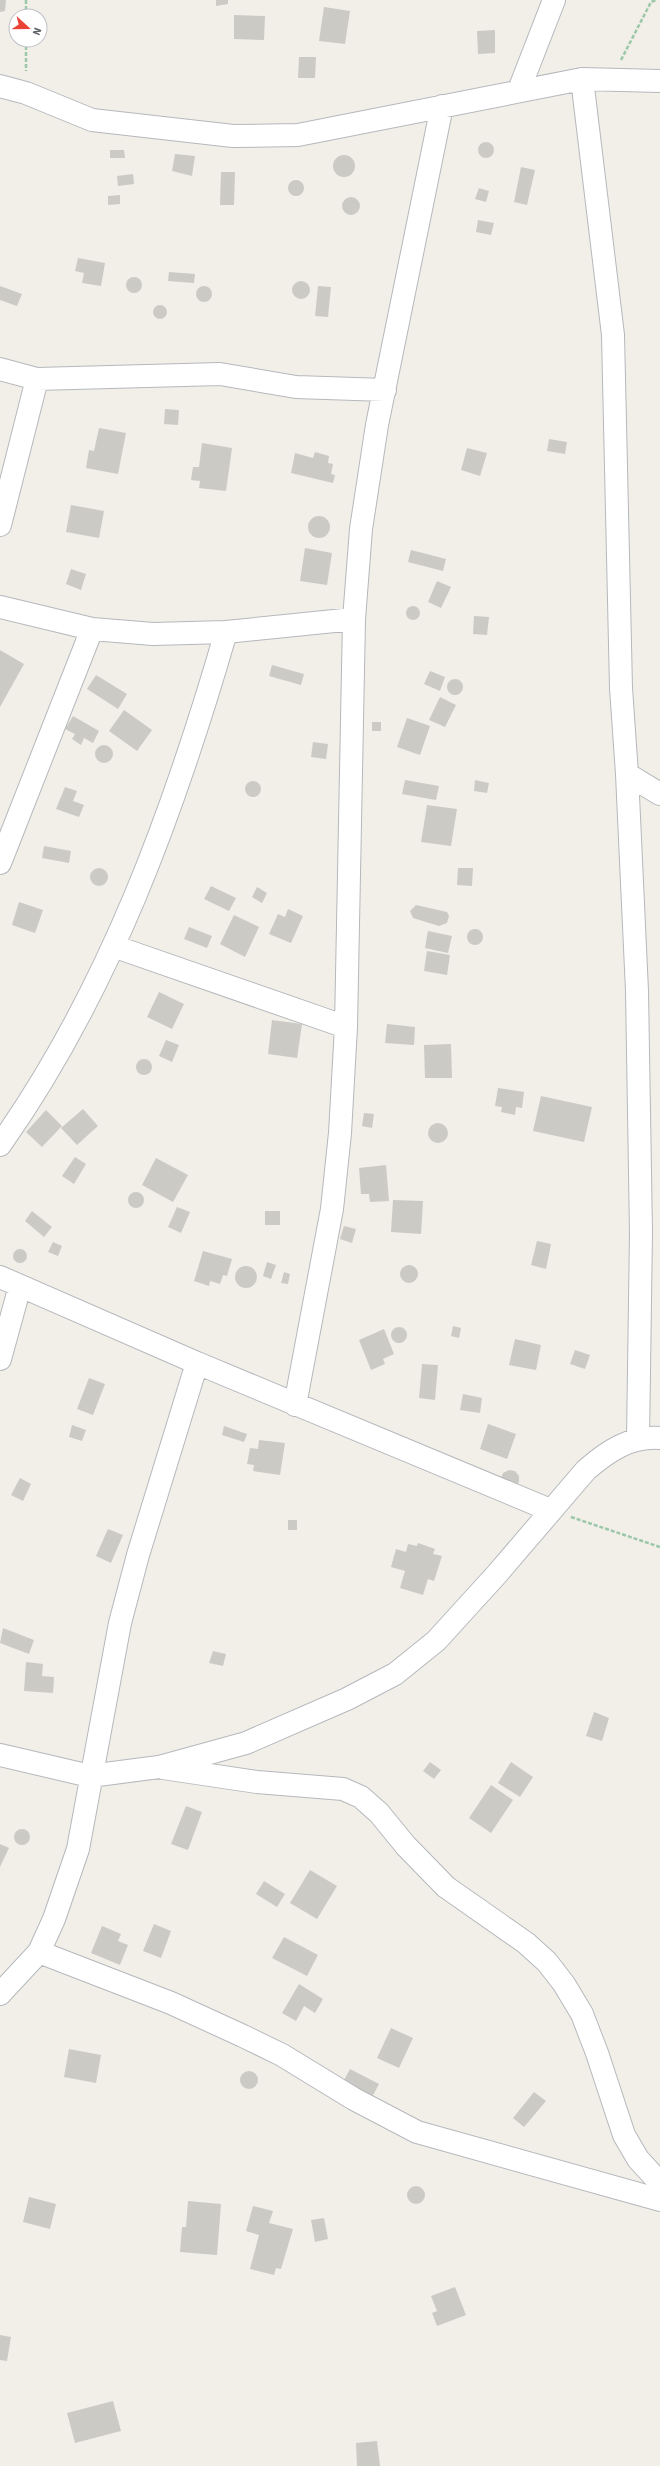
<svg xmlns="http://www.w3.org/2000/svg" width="660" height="2466" font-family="'Source Sans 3',sans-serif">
	<rect width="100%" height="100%" fill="#f1efe8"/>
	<path fill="#cccac5" d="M 0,0 L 6,0 L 5,11 L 0,12 Z
		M 216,0 L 228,0 L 228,4 L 216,6 Z
		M 324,7 L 350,11 L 345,44 L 319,41 Z
		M 234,15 L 265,16 L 264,40 L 234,39 Z
		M 495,30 L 495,53 L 478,54 L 477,31 Z
		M 299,57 L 316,57 L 315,78 L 298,78 Z
		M478 150a8 8 0 1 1 16 0a8 8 0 1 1-16 0Z
		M 110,150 L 124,150 L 125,158 L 110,158 Z
		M 175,154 L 195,156 L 192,176 L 172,171 Z
		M333 166a11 11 0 1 1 22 0a11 11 0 1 1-22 0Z
		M 521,167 L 535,170 L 527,205 L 514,202 Z
		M 221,172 L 235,172 L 234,205 L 220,205 Z
		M 133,174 L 134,184 L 118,186 L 117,176 Z
		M288 188a8 8 0 1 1 16 0a8 8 0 1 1-16 0Z
		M 479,188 L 489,191 L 486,202 L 475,199 Z
		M 120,195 L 120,204 L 108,205 L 108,196 Z
		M342 206a9 9 0 1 1 18 0a9 9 0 1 1-18 0Z
		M 478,220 L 494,223 L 491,235 L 476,232 Z
		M 78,258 L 105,263 L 101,286 L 82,283 L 84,273 L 75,271 Z
		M 169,272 L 195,274 L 194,283 L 168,281 Z
		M126 285a8 8 0 1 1 16 0a8 8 0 1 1-16 0Z
		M292 290a9 9 0 1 1 18 0a9 9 0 1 1-18 0Z
		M 0,286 L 22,294 L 17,306 L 0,300 Z
		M 318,286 L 331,287 L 328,317 L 315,316 Z
		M196 294a8 8 0 1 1 16 0a8 8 0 1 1-16 0Z
		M153 312a7 7 0 1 1 14 0a7 7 0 1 1-14 0Z
		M 165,409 L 179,410 L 178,425 L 164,424 Z
		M 99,428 L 126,433 L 118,474 L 86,468 L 89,450 L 94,451 Z
		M 549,439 L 567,442 L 565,454 L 547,451 Z
		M 202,443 L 232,448 L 226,491 L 199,488 L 200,481 L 191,480 L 193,467 L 199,467 Z
		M 467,448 L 487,453 L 480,476 L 461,470 Z
		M 315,452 L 329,456 L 328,463 L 333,464 L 331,474 L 335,475 L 333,483 L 291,473 L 295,453 L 313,458 Z
		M 71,505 L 104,511 L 99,538 L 66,532 Z
		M308 527a11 11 0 1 1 22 0a11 11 0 1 1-22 0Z
		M 305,548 L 332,553 L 327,585 L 300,581 Z
		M 411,550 L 446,559 L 443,571 L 408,562 Z
		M 71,569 L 86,574 L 81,590 L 66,584 Z
		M 437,581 L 451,587 L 441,608 L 428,602 Z
		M406 613a7 7 0 1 1 14 0a7 7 0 1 1-14 0Z
		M 474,616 L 489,617 L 487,635 L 473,634 Z
		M 0,650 L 24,664 L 0,707 Z
		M 272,665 L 304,674 L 301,685 L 269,676 Z
		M 430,671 L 445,677 L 440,691 L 424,684 Z
		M 96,675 L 127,694 L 118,709 L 87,689 Z
		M447 687a8 8 0 1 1 16 0a8 8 0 1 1-16 0Z
		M 440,697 L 456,705 L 445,727 L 429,720 Z
		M 124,710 L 152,730 L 137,751 L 109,731 Z
		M 73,716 L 99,731 L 93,743 L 84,738 L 81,745 L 72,739 L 75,734 L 65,729 Z
		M 407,718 L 430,726 L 420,755 L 397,747 Z
		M 372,722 L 381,722 L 381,731 L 372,731 Z
		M 313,742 L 328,744 L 326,759 L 311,757 Z
		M95 754a9 9 0 1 1 18 0a9 9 0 1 1-18 0Z
		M 405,780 L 439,786 L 436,800 L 402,794 Z
		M 475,780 L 489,783 L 487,793 L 474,791 Z
		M245 789a8 8 0 1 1 16 0a8 8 0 1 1-16 0Z
		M 65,787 L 77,791 L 73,801 L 84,805 L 79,817 L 56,809 Z
		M 427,805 L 457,809 L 451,846 L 421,842 Z
		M 44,846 L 71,851 L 69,863 L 42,858 Z
		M90 877a9 9 0 1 1 18 0a9 9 0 1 1-18 0Z
		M 458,868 L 473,868 L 472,886 L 457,885 Z
		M 211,886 L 236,898 L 229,911 L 204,899 Z
		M 257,887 L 267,893 L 262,903 L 252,897 Z
		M 19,902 L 43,910 L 35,933 L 12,925 Z
		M 416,905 L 447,912 L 449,916 L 447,923 L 439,926 L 413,918 L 410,911 Z
		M 288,909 L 303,916 L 291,943 L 269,934 L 278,914 L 285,917 Z
		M 234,915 L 259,927 L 245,957 L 220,944 Z
		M 189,927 L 212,936 L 207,948 L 184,939 Z
		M467 937a8 8 0 1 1 16 0a8 8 0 1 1-16 0Z
		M 428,931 L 452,936 L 448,953 L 425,948 Z
		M 427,951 L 450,955 L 447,975 L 424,971 Z
		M 159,992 L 184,1004 L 172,1029 L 147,1017 Z
		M 272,1020 L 302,1024 L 297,1058 L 268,1054 Z
		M 387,1024 L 415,1027 L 414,1045 L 385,1043 Z
		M 166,1040 L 179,1045 L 172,1062 L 159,1056 Z
		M 451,1044 L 452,1078 L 425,1078 L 424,1045 Z
		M136 1067a8 8 0 1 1 16 0a8 8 0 1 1-16 0Z
		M 498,1088 L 524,1092 L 522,1108 L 516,1107 L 515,1115 L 501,1112 L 502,1107 L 495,1106 Z
		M 541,1096 L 592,1107 L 584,1142 L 533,1131 Z
		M 83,1109 L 98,1126 L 77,1145 L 61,1128 Z
		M 46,1110 L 62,1126 L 42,1147 L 26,1132 Z
		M 364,1113 L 374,1114 L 372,1128 L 362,1126 Z
		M428 1133a10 10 0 1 1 20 0a10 10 0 1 1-20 0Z
		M 75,1157 L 86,1164 L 74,1184 L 62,1176 Z
		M 156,1158 L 188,1175 L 173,1202 L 142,1185 Z
		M 386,1165 L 389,1201 L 370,1202 L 369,1194 L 361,1194 L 359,1168 Z
		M128 1200a8 8 0 1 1 16 0a8 8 0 1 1-16 0Z
		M 393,1200 L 423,1201 L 421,1234 L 391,1232 Z
		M 177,1207 L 190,1212 L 181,1233 L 168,1227 Z
		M 32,1211 L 52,1227 L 44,1237 L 25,1221 Z
		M 265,1211 L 280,1211 L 280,1225 L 265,1225 Z
		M 344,1226 L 356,1229 L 352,1243 L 340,1239 Z
		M 537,1241 L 551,1244 L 546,1269 L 531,1265 Z
		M 53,1242 L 62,1246 L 58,1256 L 48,1252 Z
		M13 1256a7 7 0 1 1 14 0a7 7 0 1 1-14 0Z
		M 203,1251 L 232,1259 L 227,1276 L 223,1275 L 220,1284 L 210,1281 L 209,1286 L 194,1281 Z
		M 267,1262 L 276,1265 L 271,1279 L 263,1276 Z
		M400 1274a9 9 0 1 1 18 0a9 9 0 1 1-18 0Z
		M235 1277a11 11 0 1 1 22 0a11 11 0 1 1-22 0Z
		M 284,1272 L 290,1274 L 288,1284 L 281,1283 Z
		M 453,1326 L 461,1328 L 459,1338 L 451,1336 Z
		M391 1335a8 8 0 1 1 16 0a8 8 0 1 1-16 0Z
		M 384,1329 L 394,1354 L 383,1359 L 385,1364 L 371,1370 L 359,1340 Z
		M 515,1339 L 541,1345 L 536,1370 L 509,1365 Z
		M 575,1350 L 590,1355 L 585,1369 L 570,1364 Z
		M 422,1364 L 438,1365 L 435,1400 L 419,1398 Z
		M 89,1378 L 105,1384 L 93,1415 L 77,1409 Z
		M 463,1394 L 482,1398 L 480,1413 L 460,1410 Z
		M 488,1424 L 516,1434 L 507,1459 L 480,1449 Z
		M 72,1425 L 86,1430 L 82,1441 L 69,1437 Z
		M 224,1426 L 247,1434 L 244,1442 L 222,1435 Z
		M 259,1440 L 285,1443 L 280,1475 L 253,1471 L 254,1465 L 247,1464 L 250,1448 L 258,1449 Z
		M 509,1470 L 515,1471 L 519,1476 L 519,1482 L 516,1487 L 501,1478 L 503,1473 Z
		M 20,1478 L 31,1484 L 23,1501 L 11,1495 Z
		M 288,1520 L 297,1520 L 297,1530 L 288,1530 Z
		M 108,1529 L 123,1535 L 111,1563 L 96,1556 Z
		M 418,1543 L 435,1549 L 433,1554 L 442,1556 L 434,1581 L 428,1579 L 423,1595 L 400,1588 L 405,1571 L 391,1567 L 396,1549 L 406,1552 L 408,1544 L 417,1546 Z
		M 3,1628 L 34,1640 L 29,1654 L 0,1643 Z
		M 213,1651 L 226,1654 L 223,1666 L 209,1663 Z
		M 26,1662 L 43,1664 L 42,1676 L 54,1677 L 53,1693 L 24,1691 Z
		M 594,1712 L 609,1718 L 602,1741 L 586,1736 Z
		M 430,1762 L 441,1770 L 434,1779 L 423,1771 Z
		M 511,1762 L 533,1777 L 520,1797 L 498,1783 Z
		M 491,1785 L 513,1800 L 491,1833 L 469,1818 Z
		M 186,1806 L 202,1812 L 188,1850 L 171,1844 Z
		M14 1837a8 8 0 1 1 16 0a8 8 0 1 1-16 0Z
		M 0,1844 L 9,1848 L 0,1867 Z
		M 310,1870 L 337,1886 L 317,1919 L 290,1903 Z
		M 264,1881 L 285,1894 L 277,1907 L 256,1894 Z
		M 154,1924 L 171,1931 L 161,1958 L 143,1951 Z
		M 102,1926 L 121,1934 L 118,1941 L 128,1945 L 120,1965 L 91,1953 Z
		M 284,1937 L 318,1955 L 307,1976 L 272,1958 Z
		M 299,1984 L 323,1999 L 315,2013 L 304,2006 L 296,2021 L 282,2013 Z
		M 391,2028 L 413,2038 L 399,2068 L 377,2058 Z
		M 69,2049 L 101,2055 L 96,2083 L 64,2077 Z
		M 350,2069 L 379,2084 L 372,2097 L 343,2082 Z
		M240 2080a9 9 0 1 1 18 0a9 9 0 1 1-18 0Z
		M 534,2092 L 546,2101 L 524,2127 L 513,2118 Z
		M407 2195a9 9 0 1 1 18 0a9 9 0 1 1-18 0Z
		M 29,2197 L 56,2204 L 50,2229 L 23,2222 Z
		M 188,2201 L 221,2204 L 217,2255 L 180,2252 L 182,2227 L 186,2227 Z
		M 253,2206 L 273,2211 L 269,2223 L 293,2229 L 281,2269 L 276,2268 L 274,2275 L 250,2269 L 259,2235 L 246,2231 Z
		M 324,2218 L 328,2239 L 315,2242 L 311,2220 Z
		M 455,2287 L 466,2315 L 437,2326 L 432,2313 L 437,2311 L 431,2296 Z
		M 0,2335 L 11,2337 L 7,2361 L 0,2360 Z
		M 113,2401 L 121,2431 L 75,2443 L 67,2413 Z
		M 377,2441 L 380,2466 L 357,2466 L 356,2443 Z"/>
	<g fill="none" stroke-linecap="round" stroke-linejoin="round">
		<g stroke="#b5b8bc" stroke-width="24">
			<path id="street" d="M 582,79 L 613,335 L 621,688 L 627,774 L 637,991 L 641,1232 L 638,1439
				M 0,86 L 26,93 L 92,120 L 233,136 L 298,135 L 582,79 L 660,81
				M 519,90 L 554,0
				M 0,369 L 37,379
				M 0,525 L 37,379 L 220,374 L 296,387 L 385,390
				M 0,607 L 92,629 L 153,634 L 226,632
				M 627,774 L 660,794
				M 0,863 L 92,629
				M 113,946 L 346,1027
				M 0,1145 C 109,991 174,811 226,632 L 354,619
				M 0,1277 L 197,1363 L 138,1555 L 120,1623 L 78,1849 L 54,1919 L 39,1952 L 0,1994
				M 0,1359 L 20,1286
				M 197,1363 L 550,1510
				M 295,1405 L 332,1209 L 340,1133 L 346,1027 L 354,619 L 361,529 L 377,425 L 442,106
				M 0,1755 L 90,1776 L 159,1767 L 246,1743 L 347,1699 L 395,1674 L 436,1641 L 497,1574 L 586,1470 C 608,1451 630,1436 660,1438
				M 163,1768 L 257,1782 L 343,1789 L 361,1797 L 379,1813 L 406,1846 L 446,1887 L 526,1943 L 547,1962 L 564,1984 L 582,2014 L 597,2053 L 624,2135 L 638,2159 L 660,2183
				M 39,1952 L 171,2003 L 243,2036 L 282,2055 L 354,2099 L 417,2132 L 660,2200"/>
		</g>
		<path stroke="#9cc7a9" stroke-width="2.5" stroke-dasharray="4 2" stroke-linecap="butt" d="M 26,0 L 26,16
			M 26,40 L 26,71
			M 621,60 L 651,2 L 656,0
			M 571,1517 L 660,1547"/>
		<use href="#street" stroke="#fff" stroke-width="22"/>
	</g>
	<g transform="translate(28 28) rotate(111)"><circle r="19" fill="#ffffff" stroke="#bfc1c3"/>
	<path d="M0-3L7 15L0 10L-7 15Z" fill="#ea4335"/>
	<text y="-6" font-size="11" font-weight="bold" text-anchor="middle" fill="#5f6368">N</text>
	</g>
</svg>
